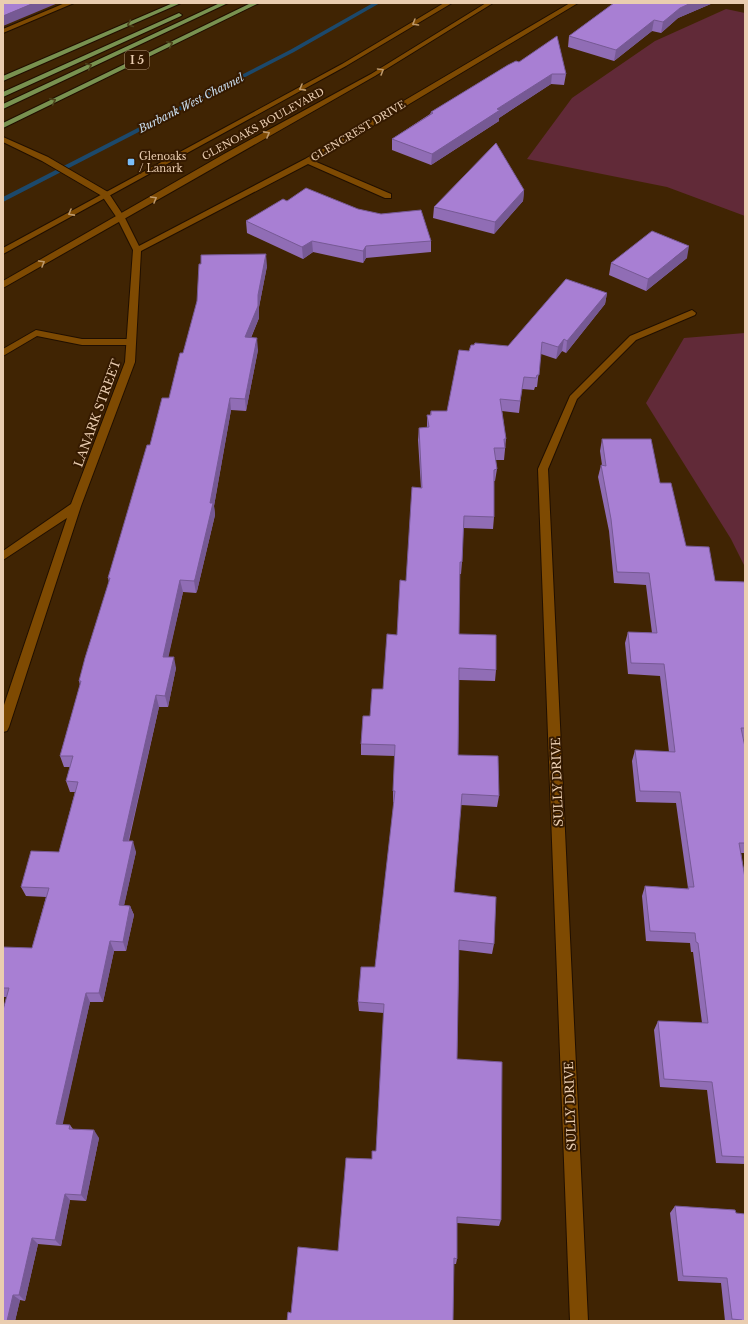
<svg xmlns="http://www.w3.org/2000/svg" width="748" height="1324" font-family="'Libre Baskerville',serif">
	<rect width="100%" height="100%" fill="#402403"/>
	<path fill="#612a38" d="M 726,9 L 745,13 L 745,216 L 667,187 L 527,159 L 572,98 L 655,41 Z
		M 745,333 L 745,567 L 731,539 L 646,403 L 684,338 Z"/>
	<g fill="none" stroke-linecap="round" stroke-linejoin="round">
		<path fill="#1c496c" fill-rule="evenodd" d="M 373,3 L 380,3 L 294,52 L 3,202 L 3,197 L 290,50 Z"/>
		<g stroke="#200f01" stroke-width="2">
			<path id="service" d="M 65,3 L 74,3 L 3,33 L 3,29 Z
				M 36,330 L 82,339 L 131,339 L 136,342 L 131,345 L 82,345 L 37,336 L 3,356 L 3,349 Z"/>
		</g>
		<g stroke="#200f01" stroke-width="2">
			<path id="minor" d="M 570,3 L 578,3 L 314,161 L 391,194 L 391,198 L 385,198 L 308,164 L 141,251 L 135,362 L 81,506 L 9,727 L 7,731 L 3,732 L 3,708 L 67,518 L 3,560 L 3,551 L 71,504 L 125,362 L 133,250 L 117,218 L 102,196 L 42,161 L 3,142 L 3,137 L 48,157 L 108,192 L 125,218 L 139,246 L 305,159 Z
				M 692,310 L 696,313 L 695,315 L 636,340 L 577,399 L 548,469 L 588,1321 L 570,1321 L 538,469 L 570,396 L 630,336 Z"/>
		</g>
		<g stroke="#200f01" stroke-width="2">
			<path id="secondary" d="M 444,3 L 452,3 L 346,66 L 3,254 L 3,248 L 342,64 Z
				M 486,3 L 493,3 L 375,76 L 3,288 L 3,281 L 224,154 L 371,74 Z"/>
		</g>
		<g stroke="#200f01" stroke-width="2">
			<path id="motorway" d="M 173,3 L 181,3 L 3,81 L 3,76 Z
				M 220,3 L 228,3 L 3,109 L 3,104 Z
				M 251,3 L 259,3 L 3,128 L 3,123 Z
				M 179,13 L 182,15 L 181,16 L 3,97 L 3,92 Z"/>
		</g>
		<use href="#service" fill="#7e4a02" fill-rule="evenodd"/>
		<use href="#minor" fill="#7e4a02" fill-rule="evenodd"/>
		<use href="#secondary" fill="#7e4a02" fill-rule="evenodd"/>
		<use href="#motorway" fill="#799250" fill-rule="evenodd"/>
	</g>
	<path fill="#906db5" d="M 614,3 L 713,3 L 678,18 L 661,33 L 652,31 L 614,61 L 568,47 L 569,36 Z
		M 508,65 L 566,74 L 564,85 L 551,84 L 499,118 L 499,121 L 431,165 L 392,150 L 392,139 L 430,114 L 431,112 Z
		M 524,190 L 523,201 L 494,234 L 433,218 L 434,207 Z
		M 287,201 L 431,241 L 431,252 L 366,258 L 363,263 L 313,252 L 303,259 L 247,233 L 246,221 Z
		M 687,258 L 646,291 L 609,275 L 611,263 Z
		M 267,266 L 259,307 L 259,318 L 251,338 L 258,350 L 246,411 L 231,410 L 214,506 L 215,515 L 197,591 L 196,593 L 183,592 L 168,657 L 176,668 L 168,707 L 159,707 L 129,841 L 136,852 L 124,905 L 130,906 L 134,915 L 126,951 L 114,951 L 103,1002 L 90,1002 L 62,1125 L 70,1125 L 73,1129 L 99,1138 L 86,1201 L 70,1200 L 61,1246 L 38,1244 L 25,1301 L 20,1300 L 15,1321 L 3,1321 L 7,997 L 3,997 L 3,949 L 32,948 L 46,897 L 26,896 L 21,887 L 59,852 L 75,792 L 70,792 L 66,781 L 70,767 L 64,767 L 60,756 L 80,685 L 79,681 L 109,582 L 108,578 L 150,445 L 169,398 L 183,353 Z
		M 607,293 L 605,304 L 566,353 L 562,351 L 556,359 L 541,354 L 537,387 L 535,387 L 534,390 L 522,389 L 519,413 L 502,411 L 506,439 L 504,460 L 495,460 L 497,469 L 495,481 L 494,481 L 494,517 L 493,529 L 463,528 L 462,562 L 461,574 L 459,574 L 459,634 L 496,670 L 495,681 L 459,680 L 458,755 L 499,796 L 497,807 L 461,805 L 454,892 L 494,944 L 492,954 L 459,950 L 457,1059 L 501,1220 L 499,1226 L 457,1223 L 457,1259 L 456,1264 L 454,1264 L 291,1313 L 338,1251 L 372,1159 L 376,1151 L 384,1013 L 359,1011 L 358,1002 L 375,967 L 394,802 L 393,802 L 393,791 L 395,756 L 361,755 L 361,744 L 370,716 L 383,689 L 397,635 L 421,488 L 418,440 L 419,428 L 427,428 L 427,415 L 430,415 L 431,411 L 447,411 L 469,351 L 508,346 Z
		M 602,439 L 660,483 L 686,546 L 715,581 L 745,582 L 745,739 L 743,739 L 745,747 L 745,853 L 741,853 L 745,878 L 745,1164 L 716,1163 L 707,1090 L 660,1087 L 654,1030 L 658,1021 L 702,1023 L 693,952 L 691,952 L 690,943 L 646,941 L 642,896 L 645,886 L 687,889 L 688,888 L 676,803 L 636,802 L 632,761 L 635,750 L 669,752 L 660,676 L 628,674 L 625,643 L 628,632 L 652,633 L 646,585 L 614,583 L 609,531 L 598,477 L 601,465 L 602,465 L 600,451 Z
		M 675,1206 L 735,1210 L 745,1321 L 725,1321 L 721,1283 L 678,1281 L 670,1213 Z"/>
	<path fill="#765994" d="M 34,3 L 58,3 L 3,26 L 3,16 Z
		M 691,3 L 713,3 L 678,18 L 661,33 L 663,22 L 680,8 Z
		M 654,20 L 652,31 L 614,61 L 616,50 Z
		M 552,74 L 551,84 L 499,118 L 499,121 L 431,165 L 432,154 L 497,109 Z
		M 524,190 L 523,201 L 494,234 L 495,222 Z
		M 312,241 L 313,252 L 303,259 L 302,247 Z
		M 366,246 L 366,258 L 363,263 L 363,251 Z
		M 689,246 L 687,258 L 646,291 L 648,279 Z
		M 266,254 L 267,266 L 259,307 L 259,318 L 246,349 L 245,337 Z
		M 607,293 L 605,304 L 566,353 L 567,341 Z
		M 257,338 L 258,350 L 246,411 L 245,399 Z
		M 564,339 L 562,351 L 556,359 L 558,347 Z
		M 230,398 L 231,410 L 214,506 L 215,515 L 197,591 L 196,593 L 194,581 L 210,503 Z
		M 180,580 L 183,592 L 166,668 L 163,657 Z
		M 174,657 L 176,668 L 168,707 L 165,696 Z
		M 156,695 L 159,707 L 126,851 L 123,841 Z
		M 133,841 L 136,852 L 122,915 L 119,905 Z
		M 130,906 L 134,915 L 126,951 L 123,942 Z
		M 110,941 L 114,951 L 103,1002 L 99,993 Z
		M 86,993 L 90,1002 L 61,1132 L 56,1124 Z
		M 94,1130 L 99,1138 L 86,1201 L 81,1195 Z
		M 65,1194 L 70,1200 L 61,1246 L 55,1240 Z
		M 32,1238 L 38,1244 L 25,1301 L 19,1295 Z
		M 13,1295 L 20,1300 L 15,1321 L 7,1321 Z"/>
	<path fill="#a87fd3" stroke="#765994" d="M 3,3 L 34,3 L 3,16 Z
		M 614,3 L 691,3 L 680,8 L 663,22 L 654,20 L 616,50 L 569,36 Z
		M 557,36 L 566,74 L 552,74 L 497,109 L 500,110 L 432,154 L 392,139 L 433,113 L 431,112 L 508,65 L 516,61 L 519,62 Z
		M 496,143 L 524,190 L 495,222 L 434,207 Z
		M 306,188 L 358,209 L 381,214 L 421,210 L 431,241 L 366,246 L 363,251 L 312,241 L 302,247 L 246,221 L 283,199 L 287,201 Z
		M 652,231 L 689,246 L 648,279 L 611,263 Z
		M 266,254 L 258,295 L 258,306 L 245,337 L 257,338 L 245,399 L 230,398 L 210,503 L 213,503 L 195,579 L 194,581 L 180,580 L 163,657 L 174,657 L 165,696 L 156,695 L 123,841 L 133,841 L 119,905 L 130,906 L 123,942 L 110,941 L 99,993 L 86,993 L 56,1124 L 70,1125 L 69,1129 L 94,1130 L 81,1195 L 65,1194 L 55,1240 L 32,1238 L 19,1295 L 13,1295 L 7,1321 L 3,1321 L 3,1010 L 9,988 L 3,988 L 3,947 L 32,948 L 49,888 L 21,887 L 31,851 L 59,852 L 78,782 L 66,781 L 73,756 L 60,756 L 81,681 L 79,681 L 85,658 L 110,578 L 108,578 L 147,445 L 150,445 L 162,398 L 169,398 L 180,353 L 183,353 L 197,301 L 199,264 L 201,264 L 201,255 Z
		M 566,279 L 607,293 L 567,341 L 564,339 L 558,347 L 542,342 L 539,375 L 537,375 L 536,378 L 524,377 L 520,401 L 500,399 L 506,439 L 504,439 L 505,448 L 494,448 L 497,469 L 494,470 L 494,517 L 464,516 L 462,562 L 460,562 L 459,634 L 496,635 L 496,670 L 459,668 L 458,755 L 498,756 L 499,796 L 462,794 L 454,892 L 496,897 L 494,944 L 459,940 L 457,1059 L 502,1062 L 501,1220 L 457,1217 L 457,1259 L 454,1258 L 453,1321 L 287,1321 L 288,1312 L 291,1313 L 298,1247 L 338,1251 L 346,1158 L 372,1159 L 372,1151 L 376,1151 L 384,1004 L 358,1002 L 361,967 L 375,967 L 395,791 L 393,791 L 395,745 L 361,744 L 363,716 L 370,716 L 372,689 L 383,689 L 387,634 L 397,635 L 400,580 L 406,581 L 412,487 L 422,488 L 419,428 L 429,427 L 427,415 L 431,415 L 431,411 L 447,411 L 459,350 L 469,351 L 471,345 L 474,345 L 475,343 L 508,346 Z
		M 602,439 L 651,439 L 660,483 L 671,483 L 686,546 L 709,547 L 715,581 L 745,582 L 745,728 L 741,728 L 745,747 L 745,843 L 739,843 L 745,878 L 745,1157 L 722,1156 L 712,1082 L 664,1079 L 658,1021 L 708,1023 L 698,943 L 696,942 L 695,933 L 650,931 L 645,886 L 689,889 L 688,887 L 694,887 L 680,792 L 640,791 L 635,750 L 675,752 L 664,664 L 631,663 L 628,632 L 657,633 L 649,573 L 617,572 L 611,519 L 601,465 L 606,466 Z
		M 675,1206 L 735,1210 L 736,1213 L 745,1214 L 745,1321 L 742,1321 L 742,1320 L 732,1319 L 727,1278 L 683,1276 Z"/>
	<defs><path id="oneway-chevron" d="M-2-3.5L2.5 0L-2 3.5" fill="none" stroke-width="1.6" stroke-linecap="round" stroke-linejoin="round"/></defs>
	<g stroke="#bf996a">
		<use href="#oneway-chevron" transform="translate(415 23) rotate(150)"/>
		<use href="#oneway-chevron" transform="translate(381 71) rotate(-31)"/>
		<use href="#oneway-chevron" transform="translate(302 88) rotate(151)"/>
		<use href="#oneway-chevron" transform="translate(267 134) rotate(-29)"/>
		<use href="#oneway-chevron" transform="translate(154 199) rotate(-30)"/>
		<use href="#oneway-chevron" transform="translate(71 213) rotate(151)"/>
		<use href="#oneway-chevron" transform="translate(42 263) rotate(-30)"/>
	</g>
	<g stroke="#4d441c">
		<use href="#oneway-chevron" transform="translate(130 24) rotate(157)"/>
		<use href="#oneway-chevron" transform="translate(170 44) rotate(-26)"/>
		<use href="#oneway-chevron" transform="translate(89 66) rotate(-25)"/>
		<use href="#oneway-chevron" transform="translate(53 101) rotate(-26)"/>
	</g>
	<rect fill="#7bbef8" stroke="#351a00" stroke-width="1.5" x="127" y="158" width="8" height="8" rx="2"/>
	<g text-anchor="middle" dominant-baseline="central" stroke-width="4" stroke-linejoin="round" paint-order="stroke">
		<g font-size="10" fill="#eacdb0" stroke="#351a00">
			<text transform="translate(263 124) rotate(-29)">GLENOAKS BOULEVARD</text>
			<text transform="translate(358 131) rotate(-31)">GLENCREST DRIVE</text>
		</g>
		<g font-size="10" fill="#eacdb0" stroke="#351a00" text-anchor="start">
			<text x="139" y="156">Glenoaks<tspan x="139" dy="12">/ Lanark</tspan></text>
		</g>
		<rect fill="#351a00" stroke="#b4977b" stroke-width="1" x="125" y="51" width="24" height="18" rx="3"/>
		<g font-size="11" font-weight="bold" fill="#eacdb0">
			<text x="137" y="60">I 5</text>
		</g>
		<g font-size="11" font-style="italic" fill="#cadeef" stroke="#351a00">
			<text transform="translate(191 103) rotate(-27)">Burbank West Channel</text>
		</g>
		<g font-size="12" fill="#eacdb0" stroke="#351a00">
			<text transform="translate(97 413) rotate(-70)">LANARK STREET</text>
			<text transform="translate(557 782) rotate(-92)">SULLY DRIVE</text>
			<text transform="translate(570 1106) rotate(-92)">SULLY DRIVE</text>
		</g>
	</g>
	<rect width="748" height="1324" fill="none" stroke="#eacdb0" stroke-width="8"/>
</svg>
